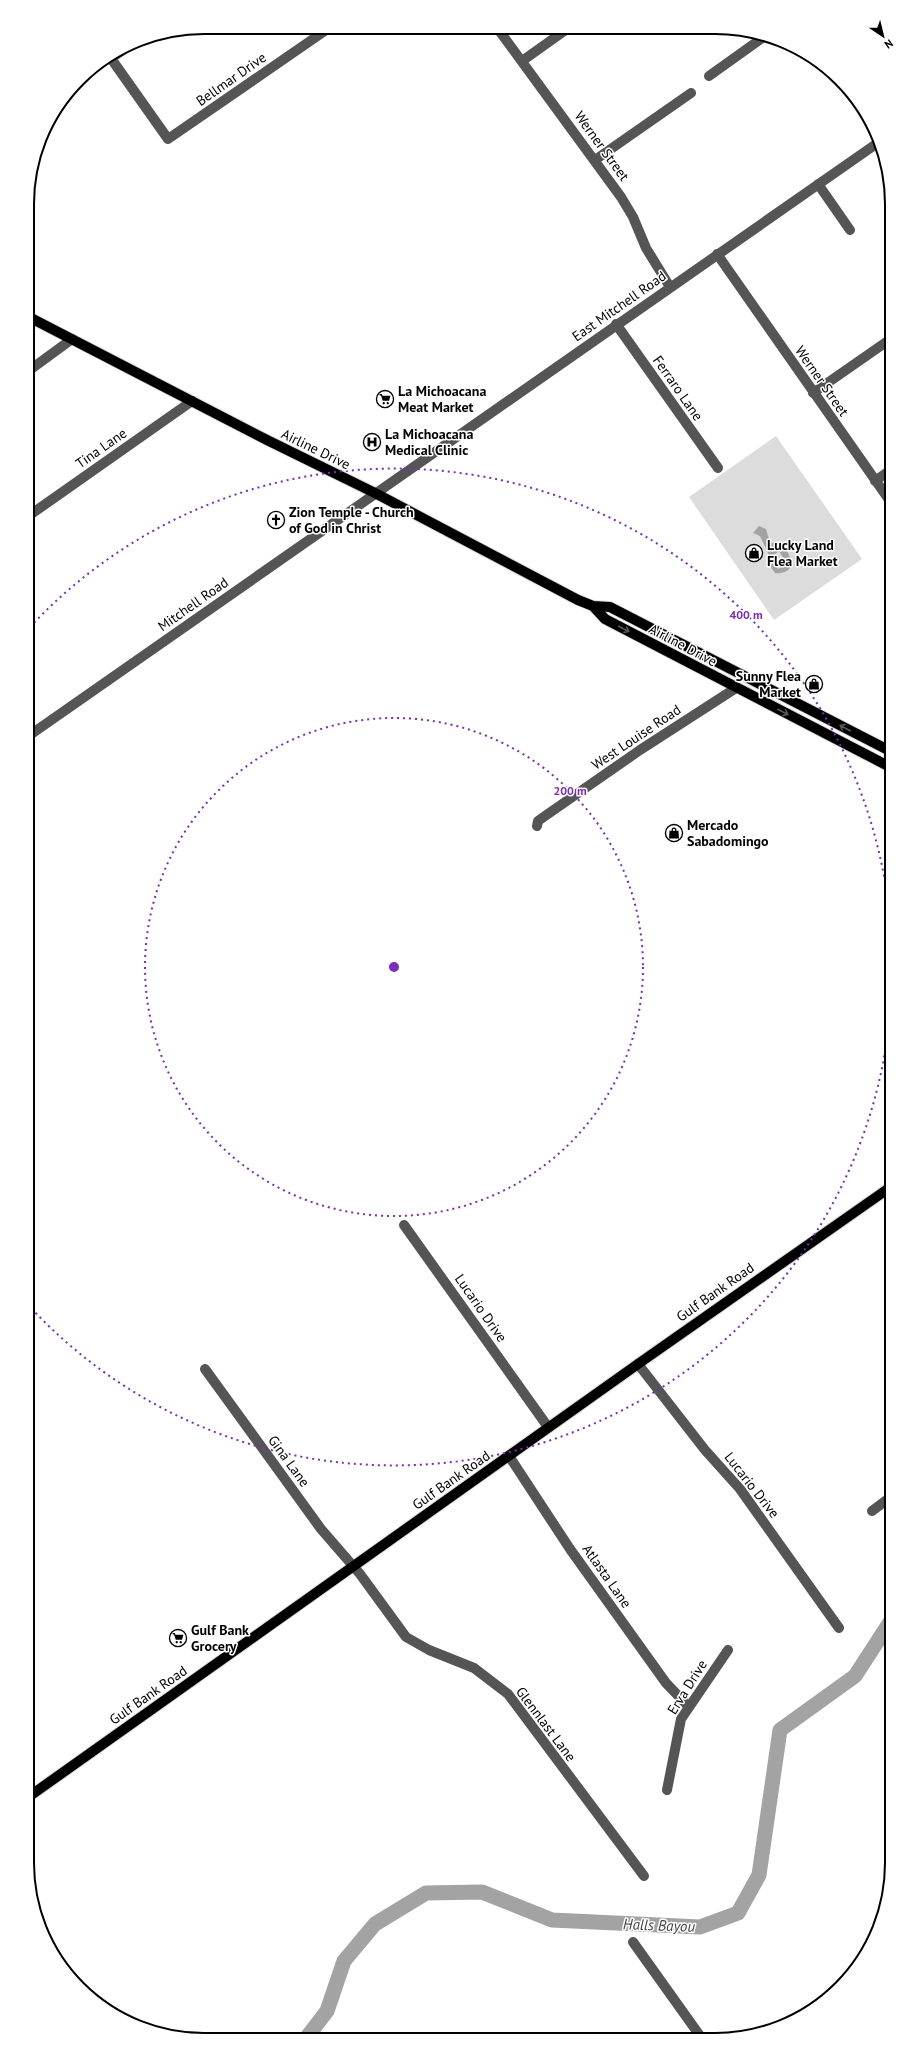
<svg xmlns="http://www.w3.org/2000/svg" width="919" height="2067" font-family="'PT Sans',sans-serif">
	<rect width="100%" height="100%" fill="#fff"/>
	<path fill="#dcdcdc" d="M 776,436 L 862,559 L 774,620 L 689,497 Z"/>
	<path fill="#a3a3a3" fill-rule="evenodd" d="M 759,526 L 766,529 L 770,543 L 778,542 L 786,549 L 793,563 C 790,571 783,574 775,573 L 768,563 L 769,555 L 760,536 L 753,533 ZM 779,551 L 787,564 L 778,569 L 773,560 L 774,555 Z"/>
	<g fill="none" stroke-linecap="round" stroke-linejoin="round">
		<path stroke="#a3a3a3" stroke-width="15" d="M 307,2037 L 327,2011 L 344,1961 L 375,1924 L 426,1893 L 482,1892 L 552,1920 L 700,1927 L 738,1913 L 759,1875 L 780,1730 L 855,1676 L 892,1619"/>
		<g stroke="#dbdbdb" stroke-width="12">
			<path id="major" d="M 27,316 L 267,440 L 375,493 L 578,600 L 593,606 L 610,607 L 892,752
				M 593,606 L 605,619 L 892,768
				M 27,1798 L 638,1364 L 892,1186"/>
		</g>
		<path stroke="#555" stroke-width="10" d="M 498,29 L 621,197 L 633,217 L 646,248 L 670,287
			M 110,57 L 168,139 L 329,28
			M 111,58 L 136,41
			M 522,61 L 567,29
			M 709,76 L 765,36
			M 595,160 L 691,93
			M 818,184 L 850,230
			M 717,254 L 892,504
			M 616,324 L 718,468
			M 27,372 L 72,339
			M 813,393 L 892,338
			M 875,481 L 892,469
			M 27,517 L 192,401
			M 27,737 L 879,142
			M 537,826 L 538,821 L 545,816 L 640,750 L 736,688
			M 404,1225 L 548,1427
			M 638,1364 L 705,1450 L 740,1489 L 839,1628
			M 205,1369 L 321,1529 L 360,1574 L 406,1637 L 429,1650 L 474,1668 L 508,1694 L 644,1876
			M 509,1456 L 570,1549 L 666,1683 L 689,1707
			M 872,1511 L 892,1496
			M 667,1790 L 681,1719 L 728,1650
			M 633,1942 L 703,2040"/>
		<use href="#major" stroke="#000" stroke-width="10"/>
	</g>
	<defs><path id="oneway-shaft" d="M-6 0H5M1.5-3L5.5 0L1.5 3" fill="none" stroke-width="1.6" stroke-linecap="round" stroke-linejoin="round"/></defs>
	<g stroke="#595959">
		<use href="#oneway-shaft" transform="translate(624 629) rotate(28)"/>
		<use href="#oneway-shaft" transform="translate(783 712) rotate(27)"/>
		<use href="#oneway-shaft" transform="translate(845 728) rotate(-153)"/>
	</g>
	<g fill="none" stroke="#7b2cbf" stroke-width="2" stroke-dasharray="2 4">
		<circle cx="394" cy="967" r="249"/>
		<path d="M892 984A498 498 0 0 1 30 1307M30 627A498 498 0 0 1 892 950"/>
	</g>
	<defs>
		<g id="supermarket-ring" transform="scale(0.9)"><circle r="9.5" fill="#fff" stroke="#000" stroke-width="1.5"/><path d="M-6-5.5h2.5l.6 2H6L4.5 2H-2.5L-4.4-4H-6ZM-1.5 3.2a1.3 1.3 0 1 0 .1 0ZM3 3.2a1.3 1.3 0 1 0 .1 0Z" fill="#000"/></g>
		<g id="hospital-ring" transform="scale(0.9)"><circle r="9.5" fill="#fff" stroke="#000" stroke-width="1.5"/><path d="M-5-5h3v3.5h4V-5h3V5h-3V1.5h-4V5h-3Z" fill="#000"/></g>
		<g id="church-ring" transform="scale(0.9)"><circle r="9.5" fill="#fff" stroke="#000" stroke-width="1.5"/><path d="M-1.2-6h2.4v3.5h3.3v2.4h-3.3V6h-2.4V-.1h-3.3v-2.4h3.3Z" fill="#000"/></g>
		<g id="shop-ring" transform="scale(0.9)"><circle r="9.5" fill="#fff" stroke="#000" stroke-width="1.5"/><path d="M-5-2.5h2.3a2.7 3.5 0 0 1 5.4 0H5L5.5 6h-11ZM-1.5-2.5h3a1.5 2.3 0 0 0-3 0Z" fill="#000"/></g>
	</defs>
	<g fill-rule="evenodd">
		<use href="#supermarket-ring" x="385" y="399"/>
		<use href="#hospital-ring" x="372" y="442"/>
		<use href="#church-ring" x="276" y="520"/>
		<use href="#shop-ring" x="754" y="553"/>
		<use href="#shop-ring" x="814" y="684"/>
		<use href="#shop-ring" x="674" y="833"/>
		<use href="#supermarket-ring" x="178" y="1638"/>
	</g>
	<g text-anchor="middle" dominant-baseline="central" stroke-width="3" stroke-linejoin="round" paint-order="stroke">
		<g font-size="14" fill="#000" stroke="#fff">
			<text transform="translate(231 79) rotate(-35)">Bellmar Drive</text>
			<text transform="translate(602 146) rotate(54)">Werner Street</text>
			<text transform="translate(619 306) rotate(-35)">East Mitchell Road</text>
			<text transform="translate(822 381) rotate(55)">Werner Street</text>
			<text transform="translate(678 388) rotate(55)">Ferraro Lane</text>
			<text transform="translate(101 448) rotate(-35)">Tina Lane</text>
			<text transform="translate(316 449) rotate(26)">Airline Drive</text>
			<text transform="translate(193 604) rotate(-35)">Mitchell Road</text>
			<text transform="translate(683 645) rotate(28)">Airline Drive</text>
			<text transform="translate(636 737) rotate(-34)">West Louise Road</text>
			<text transform="translate(715 1292) rotate(-35)">Gulf Bank Road</text>
			<text transform="translate(481 1308) rotate(55)">Lucario Drive</text>
			<text transform="translate(289 1461) rotate(54)">Gina Lane</text>
			<text transform="translate(451 1480) rotate(-35)">Gulf Bank Road</text>
			<text transform="translate(752 1485) rotate(52)">Lucario Drive</text>
			<text transform="translate(607 1576) rotate(55)">Atlasta Lane</text>
			<text transform="translate(687 1687) rotate(-58)">Erva Drive</text>
			<text transform="translate(148 1695) rotate(-35)">Gulf Bank Road</text>
			<text transform="translate(546 1724) rotate(53)">Glennlast Lane</text>
		</g>
		<g font-size="14" font-weight="bold" fill="#000" stroke="#fff" text-anchor="start">
			<text x="398" y="391">La Michoacana<tspan x="398" dy="16">Meat Market</tspan></text>
			<text x="385" y="434">La Michoacana<tspan x="385" dy="16">Medical Clinic</tspan></text>
			<text x="289" y="512">Zion Temple - Church<tspan x="289" dy="16">of God in Christ</tspan></text>
			<text x="767" y="545">Lucky Land<tspan x="767" dy="16">Flea Market</tspan></text>
			<text x="801" y="676" text-anchor="end">Sunny Flea<tspan x="801" dy="16">Market</tspan></text>
			<text x="687" y="825">Mercado<tspan x="687" dy="16">Sabadomingo</tspan></text>
			<text x="191" y="1630">Gulf Bank<tspan x="191" dy="16">Grocery</tspan></text>
		</g>
		<g font-size="15" font-style="italic" fill="#444" stroke="#fff">
			<text transform="translate(659 1925) rotate(2)">Halls Bayou</text>
		</g>
	</g>
	<path d="M0 0H919V2067H0ZM204 34H715A170 170 0 0 1 885 204V1863A170 170 0 0 1 715 2033H204A170 170 0 0 1 34 1863V204A170 170 0 0 1 204 34Z" fill="#fff" fill-rule="evenodd"/>
	<path fill="none" stroke="#000" stroke-width="2" d="M204 34H715A170 170 0 0 1 885 204V1863A170 170 0 0 1 715 2033H204A170 170 0 0 1 34 1863V204A170 170 0 0 1 204 34Z"/>
	<circle cx="394" cy="967" r="6" fill="#7b2cbf" stroke="#fff" stroke-width="2"/>
	<g font-size="12" text-anchor="middle" font-weight="bold" fill="#7b2cbf" stroke="#fff" stroke-width="3" stroke-linejoin="round" paint-order="stroke">
		<text x="746" y="619">400 m</text>
		<text x="570" y="795">200 m</text>
	</g>
	<g transform="translate(883 36) rotate(145)" stroke="#ffffff" stroke-width="3" paint-order="stroke">
	<path d="M0-3L7 15L0 10L-7 15Z" fill="#000000"/>
	<text y="-6" font-size="11" font-weight="bold" text-anchor="middle" fill="#000000">N</text>
	</g>
</svg>
